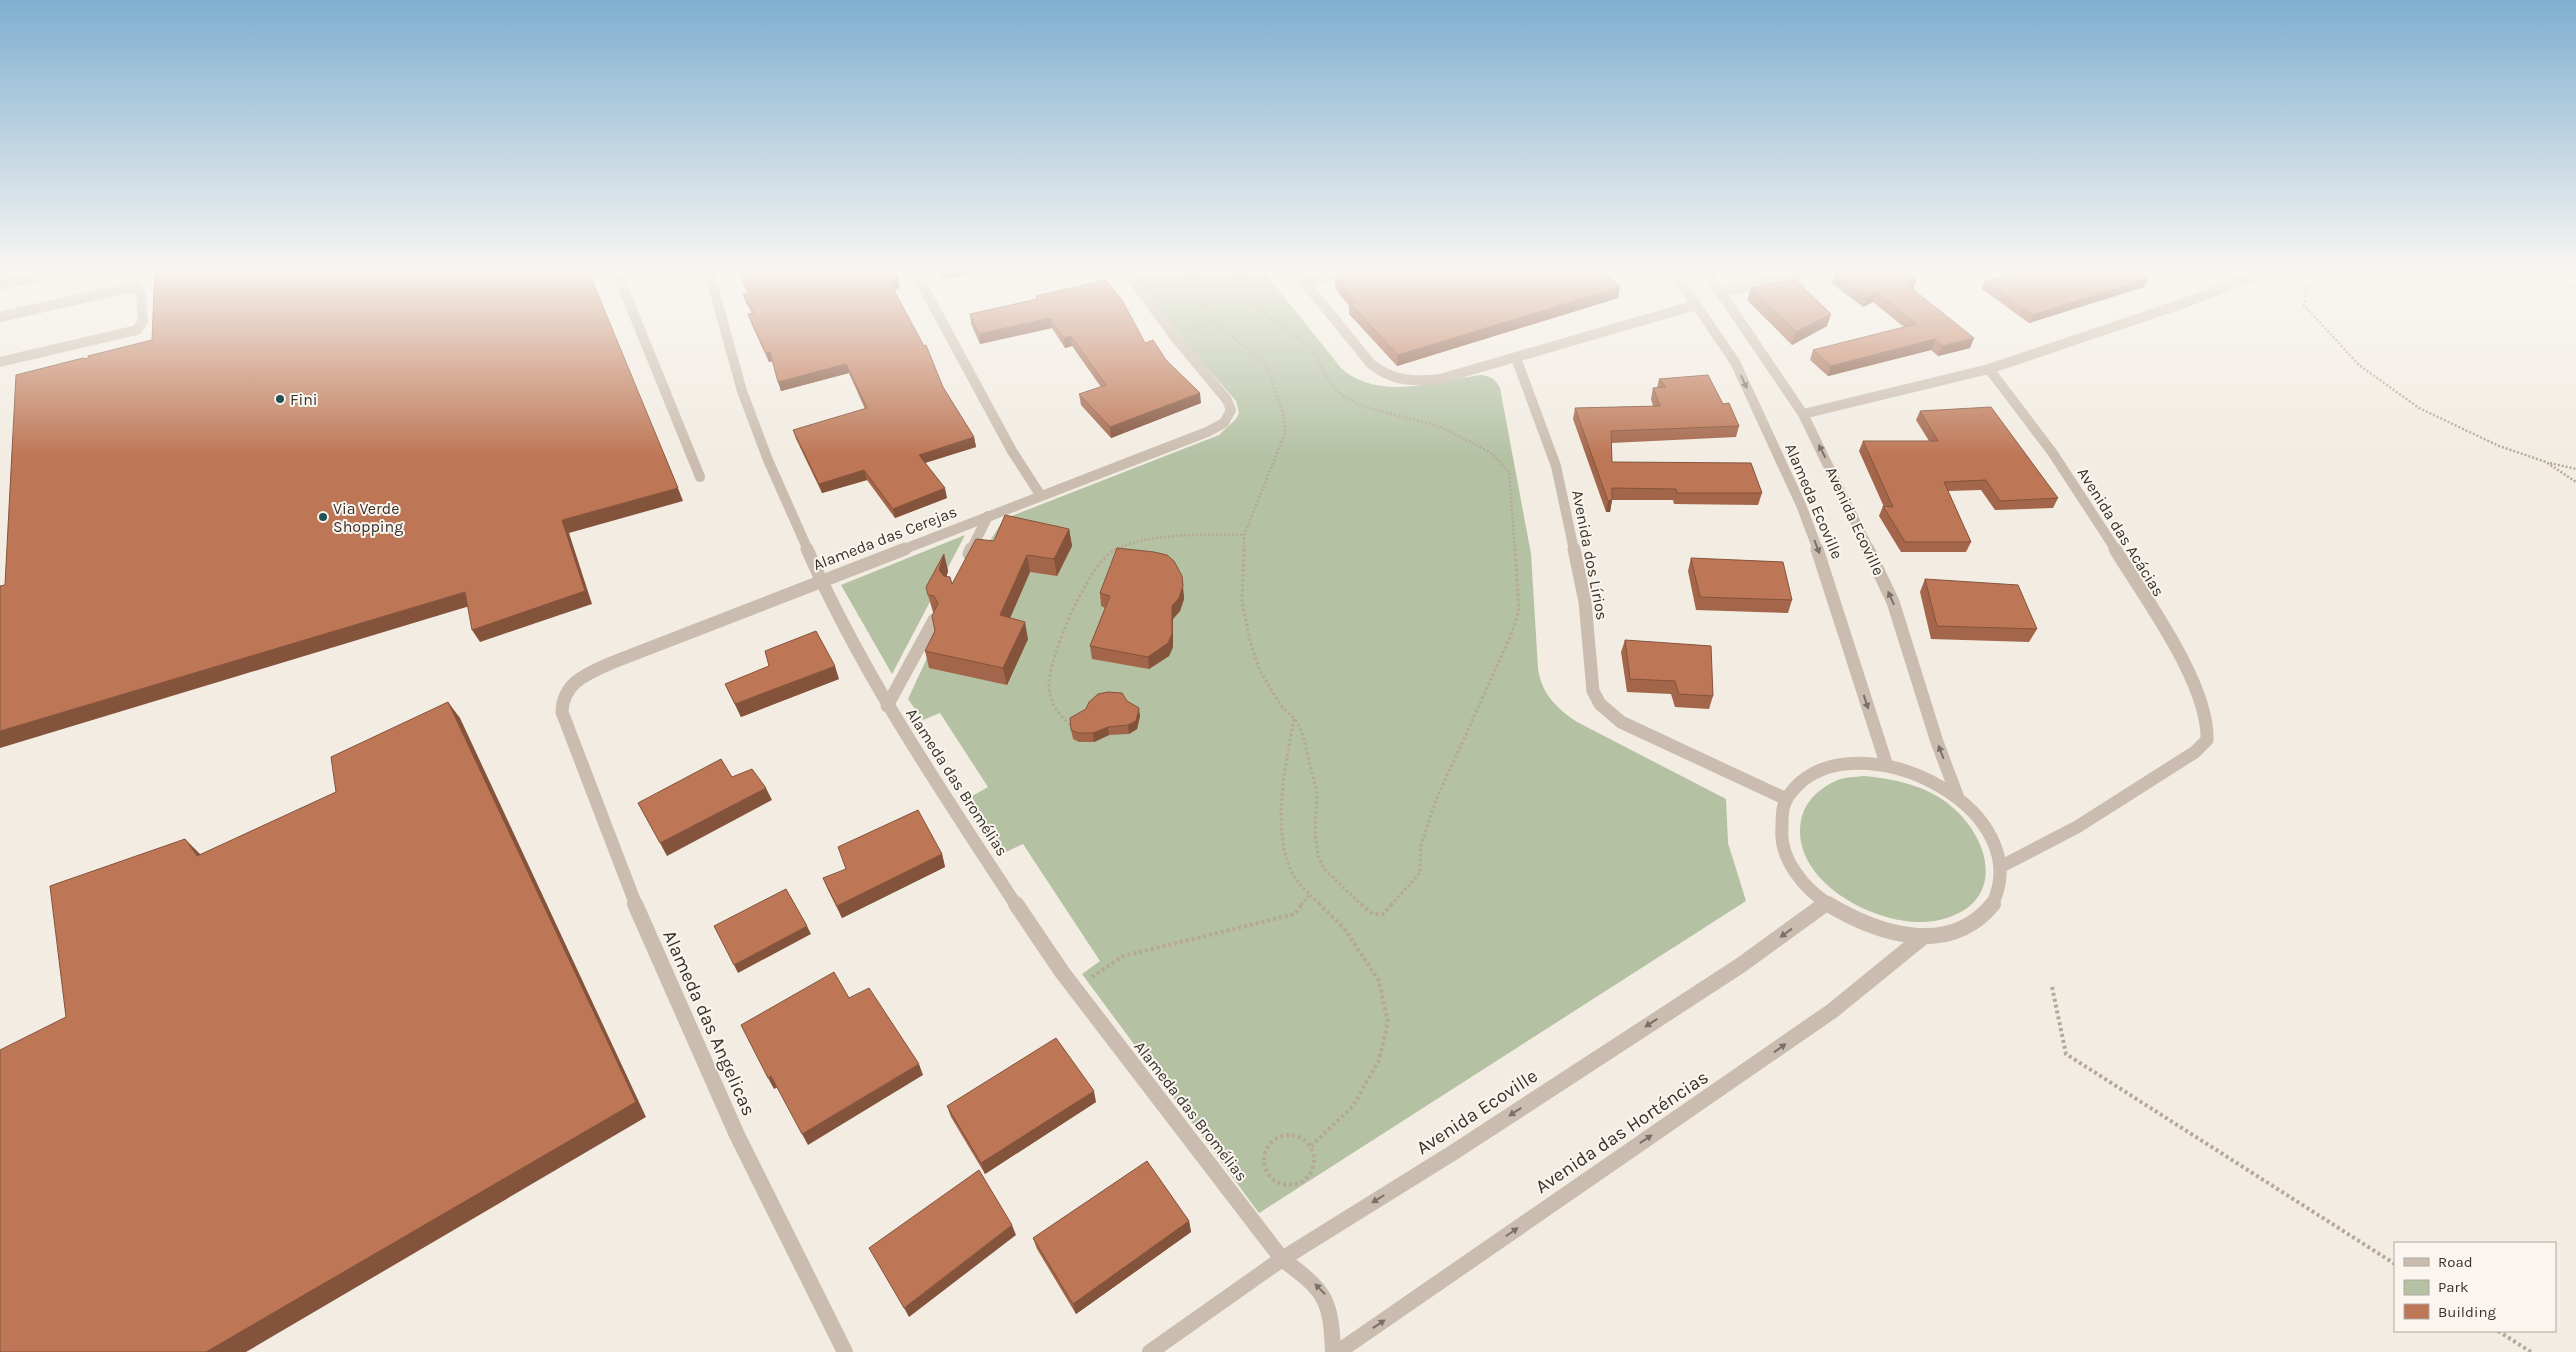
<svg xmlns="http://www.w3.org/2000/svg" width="2576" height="1352" font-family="Karla,sans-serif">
	<rect width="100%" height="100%" fill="#f2ece2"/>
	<path fill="#b4c1a3" d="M 1128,268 L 1261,268 L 1341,368 C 1378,402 1438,381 1481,375 C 1491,376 1495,379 1500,388 L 1531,554 L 1538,668 C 1541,693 1556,708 1577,722 L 1726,799 L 1728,843 L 1746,901 L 1259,1213 L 1082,974 L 1100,961 L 1023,844 L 1004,853 L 967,799 L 988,787 L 940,713 L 923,720 L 908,699 L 941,628 L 980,556 L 1004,519 L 1219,435 L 1236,419 L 1239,413 L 1236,401 L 1189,347 Z
		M 965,535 L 892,674 L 841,585 Z
		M 1864,776 C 1893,779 1921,784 1946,802 C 1994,838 2008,908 1934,921 C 1881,930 1785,881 1802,816 C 1807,799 1821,787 1838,780 C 1845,777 1855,777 1864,776 Z"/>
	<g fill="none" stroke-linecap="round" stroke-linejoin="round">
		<path stroke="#b6a899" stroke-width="2.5" stroke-dasharray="2 2" stroke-linecap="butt" d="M 1188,268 L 1199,284 L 1204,305 L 1213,321 L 1266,364 L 1284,417 L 1285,433 L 1244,535 L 1244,550
			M 1238,268 L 1257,307 L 1310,347 L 1335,390 L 1356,403 L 1372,409 L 1441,427 L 1490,452 L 1509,472 L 1515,550
			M 2336,268 L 2306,288 L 2304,305 L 2359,365 L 2419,408 L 2499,446 L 2546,462 L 2576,482
			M 2499,268 L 2576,288
			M 2571,268 L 2576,276
			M 1190,330 L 1213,321
			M 2550,463 L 2576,469
			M 1114,550 C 1153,532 1201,535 1244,535"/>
		<path stroke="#b6a899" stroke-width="3" stroke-dasharray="2.5 2.5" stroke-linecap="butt" d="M 1244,549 L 1242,601 L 1250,641 L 1260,671 L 1282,707 L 1294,718 L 1302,732 L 1317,793 L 1315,830 L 1318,856 L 1324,869 L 1362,905
			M 1294,719 C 1286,765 1271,826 1291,870 C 1296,882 1311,896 1321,905
			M 1074,728 C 1061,717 1050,706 1049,687 C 1048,657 1089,562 1116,549
			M 1301,905 L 1310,894
			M 1391,905 L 1420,873 L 1421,845 L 1436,800 L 1511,635 L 1519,610 L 1515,549"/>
		<path stroke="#b6a899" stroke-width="4" stroke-dasharray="3 3" stroke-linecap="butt" d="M 1361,904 L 1373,914 L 1383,914 L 1392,904
			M 1092,977 L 1123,956 L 1295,914 L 1302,904
			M 2052,987 L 2066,1054 L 2395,1264
			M1264 1160a25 25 0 1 1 50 0a25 25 0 1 1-50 0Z
			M 1311,1146 L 1353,1106 L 1379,1060 L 1388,1022 L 1379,981 L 1344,928 L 1319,904
			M 2498,1331 L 2531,1352"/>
		<path stroke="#cabdaf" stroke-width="10" d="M 615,268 L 700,477
			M 0,285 L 75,268
			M 0,317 L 123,289 L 136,288 L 141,293 L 143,321 L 137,330 L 0,362
			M 971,550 L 988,516"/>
		<path stroke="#cabdaf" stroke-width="13" d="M 969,554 L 971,549
			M 887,706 L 934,620"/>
		<path stroke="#cabdaf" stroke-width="10" d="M 708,268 L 742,391 L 768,460 L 808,550
			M 913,268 L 1012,451 L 1041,496
			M 1293,268 L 1371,364 C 1392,381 1414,382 1440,379 L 1696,305
			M 1671,268 L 1735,362 L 1801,505 L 1818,550
			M 1704,268 L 1803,414 L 1869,550
			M 1304,282 L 1363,268
			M 1723,292 L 1829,268
			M 1516,358 L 1556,466 L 1574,550
			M 1989,369 L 2052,452 L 2116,550
			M 1803,414 L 1989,369 L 2184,303 L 2275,268
			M 902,550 L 1207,432 L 1224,423 L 1231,410 L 1227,400 L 1174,336 L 1124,268"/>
		<path stroke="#cabdaf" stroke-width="13" d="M 807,549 C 863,676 941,790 1016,905
			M 1574,549 L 1585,602 L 1593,691 L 1600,704 L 1621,722 L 1786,799
			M 1817,549 L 1887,766
			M 1868,549 L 1893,602 L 1937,742 L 1958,798
			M 2002,866 L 2077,827 L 2195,752 L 2207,740 C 2209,684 2145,598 2115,549
			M 636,905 L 562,712 C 563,682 587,674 611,663 L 905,549
			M 1823,905 L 1825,904
			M 1830,905 C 1805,890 1779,859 1782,828 C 1782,822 1782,815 1783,809 C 1785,798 1794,788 1802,781 C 1872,725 2038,811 1992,905"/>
		<path stroke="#cabdaf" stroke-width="16" d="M 635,904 L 737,1135 L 845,1352
			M 1016,904 L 1062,972 L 1282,1259 C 1325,1291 1331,1298 1333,1352
			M 1828,904 C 1878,934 1949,958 1993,904
			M 1150,1352 L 1282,1259 L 1454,1152 L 1741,965 L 1825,904
			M 1338,1352 L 1832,1011 L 1923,937"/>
	</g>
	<path fill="#a3664a" d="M 736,268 L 892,268 L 900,288 L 894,289 L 943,387 L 974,437 L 976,447 L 925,463 L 947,498 L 895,518 L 867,480 L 822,493 L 796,439 L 793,430 L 865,409 L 849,373 L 781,391 L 773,361 L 769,362 L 751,323 L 748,314 L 752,313 L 746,303 L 743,294 L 748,293 Z
		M 939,268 L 1002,268 L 944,279 Z
		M 1860,268 L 1920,268 L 1909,274 L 1916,280 L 1913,289 L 1970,348 L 1938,356 L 1931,350 L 1828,376 L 1810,360 L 1813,350 L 1904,327 L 1873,302 L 1863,307 L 1831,283 L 1835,273 Z
		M 1996,268 L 2132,268 L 2148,278 L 2144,287 L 2029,323 L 1982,289 L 1985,281 L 2007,275 Z
		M 1335,277 L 1618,298 L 1397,366 L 1349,314 L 1349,306 L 1335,288 Z
		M 1751,288 L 1827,326 L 1792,345 L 1747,300 Z
		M 1036,296 L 1145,343 L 1166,360 L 1201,403 L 1111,438 L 1081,405 L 1079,394 L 1101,387 L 1072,346 L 1065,348 L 1052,328 L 980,344 L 971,324 L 970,314 L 1036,299 Z
		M 1659,379 L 1723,404 L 1739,426 L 1736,437 L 1611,443 L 1612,462 L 1762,493 L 1758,505 L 1674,504 L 1673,500 L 1612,500 L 1610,512 L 1606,512 L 1573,419 L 1575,408 L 1653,406 L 1651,399 L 1653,388 L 1657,388 Z
		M 1920,411 L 2058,498 L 2053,508 L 1995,510 L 1981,490 L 1948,491 L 1971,542 L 1966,552 L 1901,552 L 1879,516 L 1883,506 L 1884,507 L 1859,451 L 1863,441 L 1929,441 L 1916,420 Z
		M 1069,529 L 1072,546 L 1057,576 L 1030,572 L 1010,618 L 1028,639 L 1007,685 L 929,668 L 925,651 L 935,631 L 934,612 L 933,612 L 928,595 L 944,554 L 948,571 L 946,576 L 952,584 L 994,541 Z
		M 1691,558 L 1792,600 L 1788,613 L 1696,610 L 1688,571 Z
		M 1925,579 L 2037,629 L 2029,642 L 1931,639 L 1920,592 Z
		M 1183,588 L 1184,599 L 1180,611 L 1173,619 L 1173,647 L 1169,656 L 1149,669 L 1092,659 L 1090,646 L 1105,608 L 1101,606 L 1100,593 Z
		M 1625,640 L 1713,696 L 1709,709 L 1675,707 L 1671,694 L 1627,692 L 1621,652 Z
		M 839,679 L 741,717 L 725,684 Z
		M 1127,701 L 1140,716 L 1137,729 L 1129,734 L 1109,735 L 1094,742 L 1079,742 L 1073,739 L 1071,730 Z
		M 942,854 L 945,867 L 842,918 L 828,890 L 823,878 Z
		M 1096,1102 L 985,1174 L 951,1117 L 947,1106 Z
		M 1189,1221 L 1191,1232 L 1076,1314 L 1037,1249 L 1033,1238 Z"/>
	<path fill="#84533c" d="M 0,268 L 20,268 L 0,272 Z
		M 957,268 L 1002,268 L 944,279 L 942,270 Z
		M 1905,268 L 1920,268 L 1899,279 L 1903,269 Z
		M 2148,278 L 2144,287 L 2029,323 L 2033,315 Z
		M 898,279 L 900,288 L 891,290 L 889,281 Z
		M 1916,280 L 1913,290 L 1905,283 Z
		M 1620,287 L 1618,298 L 1397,366 L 1398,355 Z
		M 1877,292 L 1873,302 L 1863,307 L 1866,297 Z
		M 1831,314 L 1827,326 L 1792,345 L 1796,332 Z
		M 1050,318 L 1052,328 L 980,344 L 979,334 Z
		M 1071,336 L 1072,346 L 1065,348 L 1064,338 Z
		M 1974,338 L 1970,348 L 1938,356 L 1942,346 Z
		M 1935,339 L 1931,350 L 1828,376 L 1831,366 Z
		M 770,352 L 773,361 L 769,362 L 766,353 Z
		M 846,364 L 849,373 L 781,391 L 778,382 Z
		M 1200,393 L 1201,403 L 1111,438 L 1110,427 Z
		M 974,437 L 976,447 L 921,464 L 919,455 Z
		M 864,470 L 867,480 L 822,493 L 819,484 Z
		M 678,488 L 683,501 L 569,533 L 592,604 L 480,642 L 472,630 L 562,520 Z
		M 945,488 L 947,498 L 895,518 L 893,509 Z
		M 1612,500 L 1610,512 L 1606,512 L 1608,501 Z
		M 1069,529 L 1072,546 L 1057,576 L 1054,559 Z
		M 944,554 L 948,571 L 944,587 L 939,570 Z
		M 1027,555 L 1030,572 L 1004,632 L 1000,615 Z
		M 1182,576 L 1184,599 L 1180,611 L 1173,619 L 1173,647 L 1169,656 L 1149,669 L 1148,657 L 1172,606 Z
		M 465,592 L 473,605 L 0,748 L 0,731 Z
		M 1025,622 L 1028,639 L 1007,685 L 1003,668 Z
		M 835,666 L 839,679 L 741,717 L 735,704 Z
		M 448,702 L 460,718 L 646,1117 L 246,1352 L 206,1352 Z
		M 1139,708 L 1140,716 L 1137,729 L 1129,734 L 1128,725 Z
		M 1108,727 L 1109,735 L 1094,742 L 1093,733 Z
		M 766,788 L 772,800 L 667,856 L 660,843 Z
		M 185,839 L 201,855 L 197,856 Z
		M 942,854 L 945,867 L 842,918 L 837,906 Z
		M 807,926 L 811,934 L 738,973 L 734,965 Z
		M 919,1064 L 923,1075 L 808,1145 L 802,1134 Z
		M 771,1076 L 778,1087 L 774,1089 L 768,1078 Z
		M 1094,1091 L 1096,1102 L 985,1174 L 981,1163 Z
		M 1189,1221 L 1191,1232 L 1076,1314 L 1073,1304 Z
		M 1012,1225 L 1016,1235 L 909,1317 L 904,1308 Z"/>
	<path fill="#bd7756" stroke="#84533c" d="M 155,268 L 587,268 L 678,488 L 562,520 L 585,591 L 472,630 L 465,592 L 0,731 L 0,586 L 5,585 L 16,375 L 83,358 L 88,359 L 88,356 L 152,340 Z
		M 737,268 L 892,268 L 898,279 L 889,281 L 924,346 L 926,345 L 943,387 L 974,437 L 919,455 L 945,488 L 893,509 L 864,470 L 819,484 L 793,430 L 867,408 L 846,364 L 778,382 L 770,352 L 766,353 L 748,314 L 754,313 L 743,294 L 749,293 Z
		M 941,268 L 957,268 L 942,270 Z
		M 1377,268 L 1599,268 L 1620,287 L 1398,355 L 1350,303 L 1355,302 L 1335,277 Z
		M 1860,268 L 1905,268 L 1903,269 L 1916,280 L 1905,283 L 1974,338 L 1942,346 L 1935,339 L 1831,366 L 1813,350 L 1916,324 L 1877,292 L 1866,297 L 1835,273 Z
		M 2012,268 L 2132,268 L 2148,278 L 2033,315 L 1985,281 L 2019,272 Z
		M 1795,279 L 1831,314 L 1796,332 L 1751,288 Z
		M 1106,280 L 1122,300 L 1145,343 L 1153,340 L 1166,360 L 1200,393 L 1110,427 L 1079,394 L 1106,385 L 1071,336 L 1064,338 L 1050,318 L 979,334 L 970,314 L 1038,299 L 1036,296 Z
		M 1708,375 L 1723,404 L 1729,403 L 1739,426 L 1611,431 L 1612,462 L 1751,463 L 1762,493 L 1677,493 L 1676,489 L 1612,488 L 1612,500 L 1608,501 L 1575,408 L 1660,406 L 1653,388 L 1666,387 L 1659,379 Z
		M 1991,407 L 2058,498 L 2000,501 L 1986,480 L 1944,482 L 1971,542 L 1905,542 L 1883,506 L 1893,507 L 1863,441 L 1938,441 L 1920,411 Z
		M 1005,515 L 1069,529 L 1054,559 L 1027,555 L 1000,615 L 1025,622 L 1003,668 L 925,651 L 935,631 L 932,616 L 938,603 L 934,596 L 928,595 L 926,587 L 944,554 L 939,570 L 944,576 L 950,577 L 952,584 L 976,539 L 994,541 Z
		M 1117,548 L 1154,552 L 1167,555 L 1174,561 L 1182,576 L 1183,586 L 1179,598 L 1172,606 L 1172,634 L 1168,643 L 1148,657 L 1090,646 L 1110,596 L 1100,593 Z
		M 1691,558 L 1783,562 L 1792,600 L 1700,597 Z
		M 1925,579 L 2018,585 L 2037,629 L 1937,626 Z
		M 816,631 L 835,666 L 735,704 L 725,684 L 769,666 L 765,651 Z
		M 1625,640 L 1711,646 L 1713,696 L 1679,694 L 1675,681 L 1630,679 Z
		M 1108,692 L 1122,693 L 1127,701 L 1139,708 L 1136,721 L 1128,725 L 1108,727 L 1093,733 L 1078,733 L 1071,730 L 1070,718 L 1086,709 L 1089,702 L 1098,694 Z
		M 448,702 L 636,1102 L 206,1352 L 0,1352 L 0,1050 L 66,1017 L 50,886 L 185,839 L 197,856 L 336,792 L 331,757 Z
		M 721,759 L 732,777 L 752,769 L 766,788 L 660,843 L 638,803 Z
		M 918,810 L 942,854 L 837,906 L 823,878 L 846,869 L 838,847 Z
		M 786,889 L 807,926 L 734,965 L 714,926 Z
		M 834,972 L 849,998 L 869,988 L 919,1064 L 802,1134 L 771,1076 L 768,1078 L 741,1025 Z
		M 1056,1038 L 1094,1091 L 981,1163 L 947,1106 Z
		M 1147,1161 L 1189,1221 L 1073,1304 L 1033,1238 Z
		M 979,1170 L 1012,1225 L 904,1308 L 869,1248 Z"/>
	<defs><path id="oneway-solid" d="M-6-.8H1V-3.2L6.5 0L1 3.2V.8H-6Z" transform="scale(1.25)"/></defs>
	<g fill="#7a7067">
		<use href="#oneway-solid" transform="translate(1744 382) rotate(65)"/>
		<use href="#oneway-solid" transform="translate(1822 451) rotate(-117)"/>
		<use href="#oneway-solid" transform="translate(1817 547) rotate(69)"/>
		<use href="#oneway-solid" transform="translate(1891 598) rotate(-114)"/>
		<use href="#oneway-solid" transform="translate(1866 702) rotate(72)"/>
		<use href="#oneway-solid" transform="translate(1941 752) rotate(-111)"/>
		<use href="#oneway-solid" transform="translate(1786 933) rotate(144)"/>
		<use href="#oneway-solid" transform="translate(1651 1023) rotate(147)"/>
		<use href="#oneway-solid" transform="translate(1780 1048) rotate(-36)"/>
		<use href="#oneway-solid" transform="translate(1515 1112) rotate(147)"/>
		<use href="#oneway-solid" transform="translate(1646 1139) rotate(-34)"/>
		<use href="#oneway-solid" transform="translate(1378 1199) rotate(148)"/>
		<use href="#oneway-solid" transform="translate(1512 1232) rotate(-35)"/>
		<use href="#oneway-solid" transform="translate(1320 1289) rotate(-134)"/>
		<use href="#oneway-solid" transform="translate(1379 1324) rotate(-34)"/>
	</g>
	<linearGradient id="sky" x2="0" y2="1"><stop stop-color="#7fafd0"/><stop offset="0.59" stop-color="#f9f6f2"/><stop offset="1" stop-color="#f9f6f2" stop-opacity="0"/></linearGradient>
	<rect width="2576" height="457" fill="url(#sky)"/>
	<g fill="#245158" stroke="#faf6ef" stroke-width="2">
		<circle cx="280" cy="399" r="5"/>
		<circle cx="323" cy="517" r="5"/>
	</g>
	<g text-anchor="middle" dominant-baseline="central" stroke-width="4" stroke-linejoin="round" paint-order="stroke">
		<g font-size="16" fill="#39312c" stroke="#faf6ef" text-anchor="start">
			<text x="290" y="399">Fini</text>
			<text x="333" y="508">Via Verde<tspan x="333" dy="18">Shopping</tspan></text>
		</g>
		<g font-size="16" fill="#39312c" stroke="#faf6ef">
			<text transform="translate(1814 501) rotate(67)">Alameda Ecoville</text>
			<text transform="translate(1855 521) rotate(65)">Avenida Ecoville</text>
			<text transform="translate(2121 532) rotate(58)">Avenida das Acácias</text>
			<text transform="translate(885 538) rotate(-21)">Alameda das Cerejas</text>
			<text transform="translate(1590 555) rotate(79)">Avenida dos Lírios</text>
			<text transform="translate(957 782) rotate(57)">Alameda das Bromélias</text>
			<text transform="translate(1191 1111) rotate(52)">Alameda das Bromélias</text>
		</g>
		<g font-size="19" fill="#39312c" stroke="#faf6ef">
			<text transform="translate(709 1023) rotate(66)">Alameda das Angelicas</text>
			<text transform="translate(1477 1112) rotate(-33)">Avenida Ecoville</text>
			<text transform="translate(1622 1132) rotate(-34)">Avenida das Horténcias</text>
		</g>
	</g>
	<rect x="2394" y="1242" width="162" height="90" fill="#faf6ef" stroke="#ada7a1"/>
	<rect x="2404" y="1258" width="25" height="8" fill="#cabdaf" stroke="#ada7a1"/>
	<text x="2438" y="1267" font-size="15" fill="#39312c">Road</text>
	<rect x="2404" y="1280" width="25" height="15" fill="#b4c1a3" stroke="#ada7a1"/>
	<text x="2438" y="1292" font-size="15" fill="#39312c">Park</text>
	<rect x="2404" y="1304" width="25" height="15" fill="#bd7756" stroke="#ada7a1"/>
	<text x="2438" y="1317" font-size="15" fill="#39312c">Building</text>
</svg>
